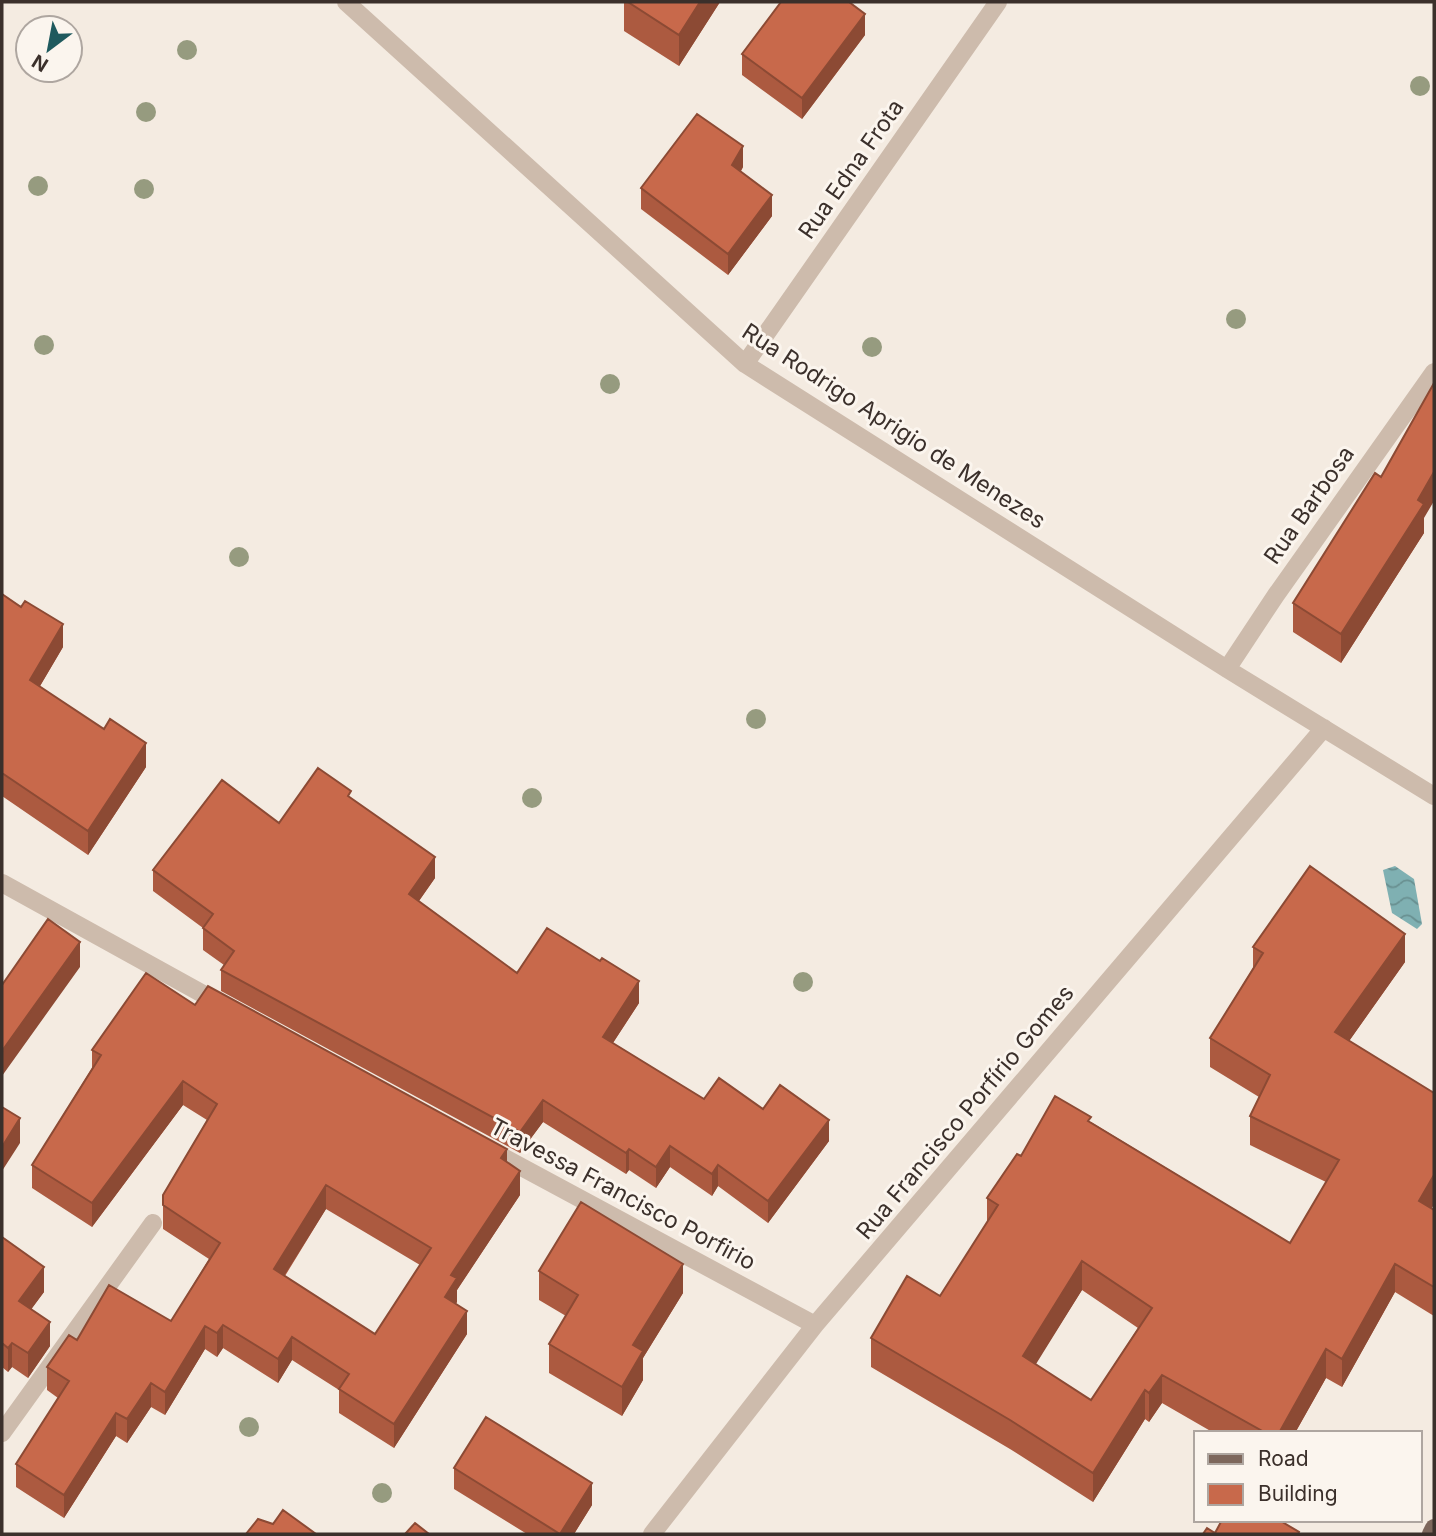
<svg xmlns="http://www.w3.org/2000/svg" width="1436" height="1536" font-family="Inter,sans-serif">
	<defs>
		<pattern id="water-waves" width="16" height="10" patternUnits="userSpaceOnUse" patternTransform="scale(1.75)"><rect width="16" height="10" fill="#7fb0b2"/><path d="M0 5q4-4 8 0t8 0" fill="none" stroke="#699091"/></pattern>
	</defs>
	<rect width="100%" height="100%" fill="#f4ebe1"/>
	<path fill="url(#water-waves)" d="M 1395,866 L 1414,879 L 1422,924 L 1417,929 L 1392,913 L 1383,870 Z"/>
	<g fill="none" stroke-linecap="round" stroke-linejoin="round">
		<path stroke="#cdbbac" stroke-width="18" d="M 346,2 L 745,364 L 1227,669 L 1434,796
			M 745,364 L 998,2
			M 1227,669 L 1276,595 L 1434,372
			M 2,883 L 221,1004
			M 488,1149 L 815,1325
			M 2,1433 L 153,1223
			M 652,1534 L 815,1325 L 1324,728"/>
		<path stroke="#7d675c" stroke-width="18" d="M 1431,1534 L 1434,1528"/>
	</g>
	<g fill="#969b7f">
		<circle cx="187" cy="50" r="10"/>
		<circle cx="1420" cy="86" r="10"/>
		<circle cx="146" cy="112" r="10"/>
		<circle cx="38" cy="186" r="10"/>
		<circle cx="144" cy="189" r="10"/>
		<circle cx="1236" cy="319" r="10"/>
		<circle cx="44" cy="345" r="10"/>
		<circle cx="872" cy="347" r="10"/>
		<circle cx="610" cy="384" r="10"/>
		<circle cx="239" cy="557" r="10"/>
		<circle cx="756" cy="719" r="10"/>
		<circle cx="532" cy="798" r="10"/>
		<circle cx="803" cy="982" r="10"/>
		<circle cx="249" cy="1427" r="10"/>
		<circle cx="382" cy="1493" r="10"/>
	</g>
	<path fill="#ac5a40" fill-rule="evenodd" d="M 624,2 L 720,2 L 679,66 L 624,31 Z
		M 865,35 L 802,119 L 742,75 L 742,54 Z
		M 743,167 L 741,171 L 772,216 L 728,275 L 641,209 L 641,188 Z
		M 1424,518 L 1424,533 L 1341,663 L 1293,632 L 1293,603 Z
		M 2,594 L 63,647 L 40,686 L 146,767 L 88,855 L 2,796 Z
		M 351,798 L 435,878 L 419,901 L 517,973 L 639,1003 L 613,1043 L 704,1099 L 763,1109 L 829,1141 L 768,1223 L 718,1186 L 712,1196 L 670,1167 L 656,1188 L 629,1170 L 626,1174 L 543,1122 L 520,1153 L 221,991 L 221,970 L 224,965 L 203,950 L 203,928 L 153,891 L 153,870 L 279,823 Z
		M 1253,947 L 1405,962 L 1349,1041 L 1434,1093 L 1434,1204 L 1432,1208 L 1434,1210 L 1434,1316 L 1395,1292 L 1342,1387 L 1326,1378 L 1295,1433 L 1214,1433 L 1162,1403 L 1149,1422 L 1145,1419 L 1093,1502 L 1010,1449 L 871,1367 L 871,1338 L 940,1296 L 987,1223 L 987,1198 L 1021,1156 L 1091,1122 L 1290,1243 L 1326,1182 L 1250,1145 L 1250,1116 L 1259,1097 L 1210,1067 L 1210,1038 L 1253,968 ZM 1082,1290 L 1138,1328 L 1091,1400 L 1035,1364 Z
		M 195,1005 L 507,1162 L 520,1195 L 457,1290 L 457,1302 L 456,1303 L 467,1334 L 394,1448 L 339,1413 L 339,1390 L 292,1360 L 278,1383 L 223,1348 L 217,1357 L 205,1349 L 165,1415 L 151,1407 L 127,1443 L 116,1436 L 64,1518 L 16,1487 L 16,1464 L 58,1398 L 47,1390 L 47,1367 L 77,1340 L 171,1321 L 209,1259 L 163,1229 L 163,1195 L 207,1120 L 183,1105 L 92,1227 L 32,1188 L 32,1165 L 92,1068 L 92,1050 ZM 326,1209 L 420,1265 L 375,1334 L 285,1276 Z
		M 2,1237 L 44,1292 L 31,1309 L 50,1346 L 28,1378 L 12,1367 L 8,1372 L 2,1367 Z
		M 539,1271 L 683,1293 L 643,1358 L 643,1380 L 622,1416 L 549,1373 L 549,1344 L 566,1316 L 539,1300 Z
		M 454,1468 L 592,1505 L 574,1534 L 527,1534 L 454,1489 Z"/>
	<path fill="#8c4a34" d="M 700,2 L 720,2 L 679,66 L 679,35 Z
		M 865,14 L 865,35 L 802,119 L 802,98 Z
		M 743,146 L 743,167 L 732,186 L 732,165 Z
		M 772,195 L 772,216 L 728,275 L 728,254 Z
		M 1434,472 L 1434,501 L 1424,518 L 1424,533 L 1341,663 L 1341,634 Z
		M 63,624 L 63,647 L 30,703 L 30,680 Z
		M 146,743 L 146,767 L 88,855 L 88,831 Z
		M 435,857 L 435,878 L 409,915 L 409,894 Z
		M 1405,934 L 1405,962 L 1335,1061 L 1335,1032 Z
		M 80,942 L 80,967 L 2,1076 L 2,1051 Z
		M 639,981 L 639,1003 L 603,1058 L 603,1037 Z
		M 183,1081 L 183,1105 L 92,1227 L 92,1203 Z
		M 543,1100 L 543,1122 L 520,1153 L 520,1132 Z
		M 20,1118 L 20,1143 L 2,1171 L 2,1147 Z
		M 829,1120 L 829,1141 L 768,1223 L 768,1201 Z
		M 670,1146 L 670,1167 L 656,1188 L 656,1167 Z
		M 507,1149 L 507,1172 L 501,1158 Z
		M 629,1149 L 629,1170 L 626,1174 L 626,1153 Z
		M 718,1165 L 718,1186 L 712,1196 L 712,1174 Z
		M 520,1171 L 520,1195 L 457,1290 L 457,1302 L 445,1320 L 445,1297 L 451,1275 Z
		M 1434,1175 L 1434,1204 L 1419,1229 L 1419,1201 Z
		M 326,1185 L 326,1209 L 274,1292 L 274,1269 Z
		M 1082,1261 L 1082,1290 L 1023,1385 L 1023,1356 Z
		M 683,1264 L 683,1293 L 643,1358 L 643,1380 L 622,1416 L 622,1387 L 633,1345 Z
		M 1395,1264 L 1395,1292 L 1342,1387 L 1342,1359 Z
		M 44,1267 L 44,1292 L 19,1326 L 19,1301 Z
		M 467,1311 L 467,1334 L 394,1448 L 394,1424 Z
		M 50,1322 L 50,1346 L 28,1378 L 28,1353 Z
		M 223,1325 L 223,1348 L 217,1357 L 217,1333 Z
		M 205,1326 L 205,1349 L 165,1415 L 165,1392 Z
		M 292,1337 L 292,1360 L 278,1383 L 278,1359 Z
		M 12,1343 L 12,1367 L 8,1372 L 8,1348 Z
		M 1326,1349 L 1326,1378 L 1295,1433 L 1279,1433 Z
		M 1162,1375 L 1162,1403 L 1149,1422 L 1149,1393 Z
		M 151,1383 L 151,1407 L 127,1443 L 127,1419 Z
		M 1145,1390 L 1145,1419 L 1093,1502 L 1093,1473 Z
		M 116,1413 L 116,1436 L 64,1518 L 64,1495 Z
		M 592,1483 L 592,1505 L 574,1534 L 560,1534 Z"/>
	<path fill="#c8694b" stroke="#8c4a34" stroke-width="2" fill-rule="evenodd" d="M 628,2 L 700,2 L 679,35 Z
		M 781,2 L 849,2 L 865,14 L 802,98 L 742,54 Z
		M 697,114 L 743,146 L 732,165 L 772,195 L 728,254 L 641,188 Z
		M 1434,383 L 1434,472 L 1418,500 L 1424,504 L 1341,634 L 1293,603 L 1375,473 L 1381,477 Z
		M 2,594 L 21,607 L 25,601 L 63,624 L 30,680 L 104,729 L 110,719 L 146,743 L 88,831 L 2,773 Z
		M 318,768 L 351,791 L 348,796 L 435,857 L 409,894 L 517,973 L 547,928 L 600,961 L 602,958 L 639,981 L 603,1037 L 704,1099 L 719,1078 L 763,1109 L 780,1085 L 829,1120 L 768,1201 L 718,1165 L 712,1174 L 670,1146 L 656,1167 L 629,1149 L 626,1153 L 543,1100 L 520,1132 L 221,970 L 234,951 L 203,928 L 213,914 L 153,870 L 222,780 L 279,823 Z
		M 1310,866 L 1405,934 L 1335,1032 L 1434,1093 L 1434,1175 L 1419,1201 L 1434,1210 L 1434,1287 L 1395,1264 L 1342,1359 L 1326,1349 L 1279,1433 L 1266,1433 L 1162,1375 L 1149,1393 L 1145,1390 L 1093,1473 L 1010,1420 L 871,1338 L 907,1276 L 940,1296 L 998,1205 L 987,1198 L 1017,1154 L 1021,1156 L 1055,1096 L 1091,1117 L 1088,1121 L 1290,1243 L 1339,1160 L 1250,1116 L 1270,1075 L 1210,1038 L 1263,953 L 1253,947 ZM 1082,1261 L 1152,1308 L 1091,1400 L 1023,1356 Z
		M 48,919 L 80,942 L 2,1051 L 2,985 Z
		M 146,973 L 195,1005 L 208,986 L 507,1149 L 501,1158 L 520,1171 L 451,1275 L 457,1278 L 445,1297 L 467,1311 L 394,1424 L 339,1389 L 349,1374 L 292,1337 L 278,1359 L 223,1325 L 217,1333 L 205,1326 L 165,1392 L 151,1383 L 127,1419 L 116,1413 L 64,1495 L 16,1464 L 69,1381 L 47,1367 L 69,1335 L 77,1340 L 109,1285 L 171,1321 L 220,1243 L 163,1205 L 163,1195 L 217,1104 L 183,1081 L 92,1203 L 32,1165 L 101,1055 L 92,1050 ZM 326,1185 L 431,1248 L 375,1334 L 274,1269 Z
		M 2,1107 L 20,1118 L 2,1147 Z
		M 581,1202 L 683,1264 L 633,1345 L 643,1351 L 622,1387 L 549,1344 L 578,1295 L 539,1271 Z
		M 2,1237 L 44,1267 L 19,1301 L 50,1322 L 28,1353 L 12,1343 L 8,1348 L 2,1343 Z
		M 486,1417 L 592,1483 L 560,1534 L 454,1468 Z
		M 283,1510 L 316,1534 L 246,1534 L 258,1519 L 273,1524 Z
		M 1222,1520 L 1279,1520 L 1299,1532 L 1298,1534 L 1203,1534 L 1207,1528 L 1215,1533 Z
		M 415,1523 L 429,1534 L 405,1534 Z"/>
	<g text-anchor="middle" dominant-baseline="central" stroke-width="6" stroke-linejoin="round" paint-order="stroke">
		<g font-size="23" fill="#3b302b" stroke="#fbf5ee">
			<text transform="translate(851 169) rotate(-55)">Rua Edna Frota</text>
			<text transform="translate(894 426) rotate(33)">Rua Rodrigo Aprigio de Menezes</text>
			<text transform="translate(1309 505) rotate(-55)">Rua Barbosa</text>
			<text transform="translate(965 1112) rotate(-50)">Rua Francisco Porfírio Gomes</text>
			<text transform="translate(623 1194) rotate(28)">Travessa Francisco Porfirio</text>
		</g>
	</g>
	<rect width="1436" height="1536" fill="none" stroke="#3b302b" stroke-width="7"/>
	<rect x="1194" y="1431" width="228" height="91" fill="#fbf5ee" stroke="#aea6a0" stroke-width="2"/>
	<rect x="1208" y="1454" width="35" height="10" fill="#7d675c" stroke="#aea6a0" stroke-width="2"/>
	<text x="1258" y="1466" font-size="21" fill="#3b302b">Road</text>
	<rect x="1208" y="1484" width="35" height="21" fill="#c8694b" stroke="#aea6a0" stroke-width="2"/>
	<text x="1258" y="1501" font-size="21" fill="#3b302b">Building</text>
	<g transform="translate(49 49) rotate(212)"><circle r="33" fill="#fbf5ee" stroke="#aea6a0" stroke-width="2"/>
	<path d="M0-5L12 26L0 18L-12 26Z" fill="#1f5a5e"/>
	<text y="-10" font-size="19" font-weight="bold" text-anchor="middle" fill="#3b302b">N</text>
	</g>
</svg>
